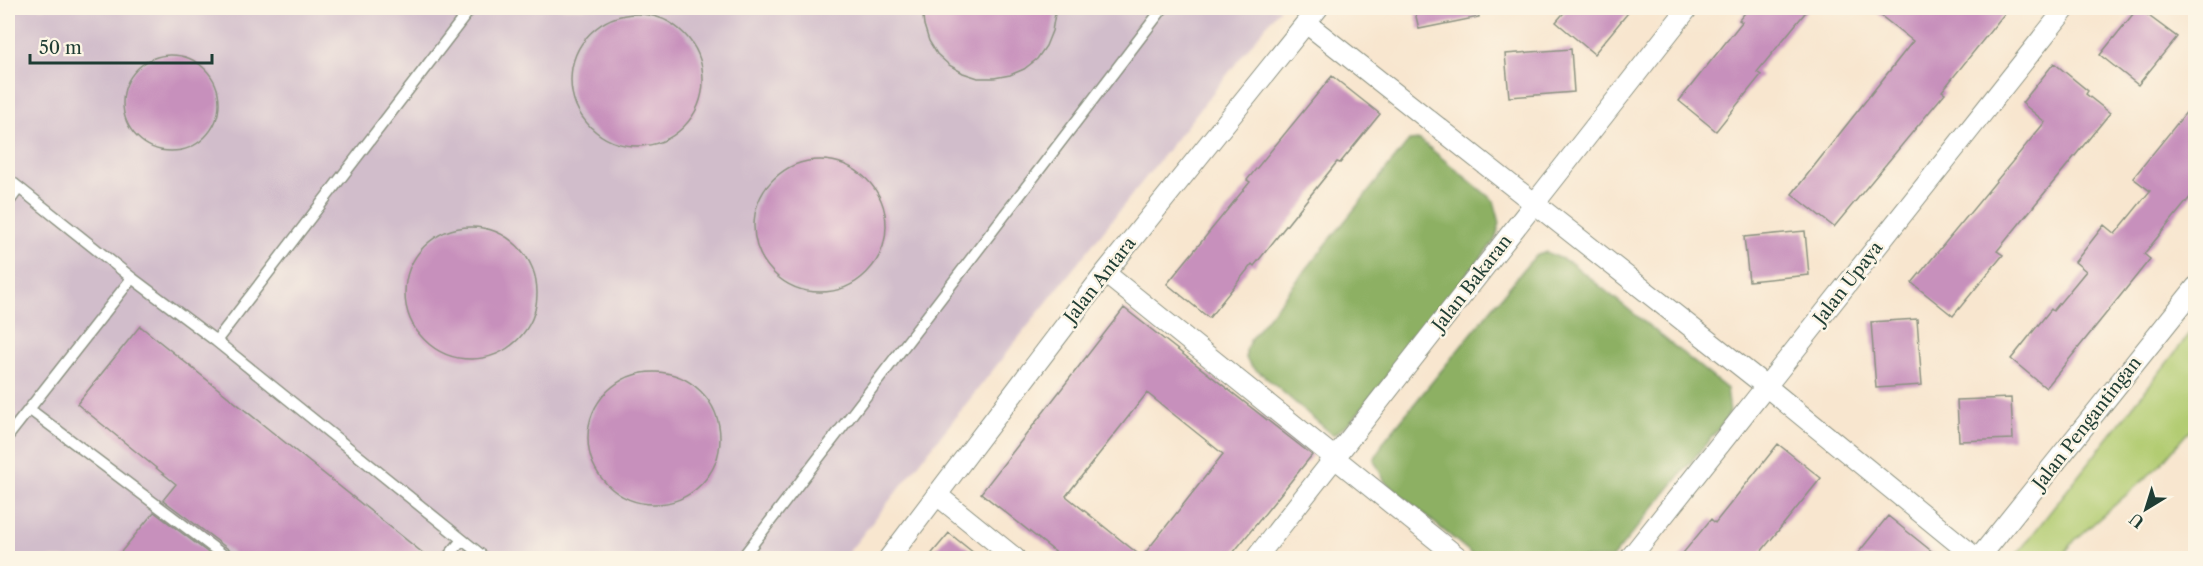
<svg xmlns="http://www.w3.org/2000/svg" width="2203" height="566" font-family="'Libre Caslon Text',serif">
	<rect width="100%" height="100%" fill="#fcf5e5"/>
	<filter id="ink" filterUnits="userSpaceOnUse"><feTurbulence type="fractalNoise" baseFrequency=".0167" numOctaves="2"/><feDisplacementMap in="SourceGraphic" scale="12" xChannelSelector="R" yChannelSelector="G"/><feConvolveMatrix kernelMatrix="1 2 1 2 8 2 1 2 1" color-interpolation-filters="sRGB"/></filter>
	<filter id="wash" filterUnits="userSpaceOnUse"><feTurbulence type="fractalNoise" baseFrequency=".008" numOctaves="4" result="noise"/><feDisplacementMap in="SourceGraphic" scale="24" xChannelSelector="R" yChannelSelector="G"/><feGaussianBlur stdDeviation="1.35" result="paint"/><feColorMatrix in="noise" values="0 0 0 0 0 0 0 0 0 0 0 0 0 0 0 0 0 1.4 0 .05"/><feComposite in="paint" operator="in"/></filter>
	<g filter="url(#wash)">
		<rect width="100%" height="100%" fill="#f8e6cf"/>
		<path fill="#d1bdcb" d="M 8,8 L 1280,8 L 844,558 L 8,558 Z"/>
		<path fill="#b2cc72" stroke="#688453" stroke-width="1.5" d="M 2195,327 L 2195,424 L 2159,466 L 2075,540 L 2067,550 L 2064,558 L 2014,558 Z"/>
		<path fill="#8db064" stroke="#56764c" stroke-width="1.5" d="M 1420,140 L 1494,201 L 1500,223 L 1495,240 L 1358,413 L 1350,422 L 1333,435 L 1263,375 C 1244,363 1241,356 1252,337 L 1409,141 Z
			M 1546,252 L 1571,263 L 1727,389 L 1730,412 L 1724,422 L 1612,558 L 1477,558 L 1385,482 L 1374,460 L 1384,441 L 1528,264 L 1536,256 Z"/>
		<g id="blocks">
			<path fill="#c790bc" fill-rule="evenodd" d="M 922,8 L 1056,8 L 1052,31 L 1046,46 L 1037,59 L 1024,69 L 1010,75 L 994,78 L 978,78 L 963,73 L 949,65 L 937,54 L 929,41 L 924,25 Z
				M 1414,8 L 1478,8 L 1479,17 L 1419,29 Z
				M 1568,8 L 1632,8 L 1594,54 L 1556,22 Z
				M 1749,8 L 1809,8 L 1757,72 L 1761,75 L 1716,131 L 1679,101 L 1742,22 L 1739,20 Z
				M 1871,8 L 2009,8 L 1942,91 L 1945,93 L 1834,227 L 1792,194 L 1913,41 Z
				M 2138,8 L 2177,37 L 2138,85 L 2100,55 Z
				M571 80a66 66 0 1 1 132 0a66 66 0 1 1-132 0Z
				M 1571,49 L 1574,92 L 1509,97 L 1505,54 Z
				M123 103a48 48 0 1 1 96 0a48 48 0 1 1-96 0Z
				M 2054,63 L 2088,91 L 2086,94 L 2110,113 L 1997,251 L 2003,255 L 1953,316 L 1912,283 L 2045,122 L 2022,103 Z
				M 1332,76 L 1380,114 L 1340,163 L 1337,162 L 1254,266 L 1252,264 L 1209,318 L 1167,284 L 1250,182 L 1247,180 Z
				M 2196,100 L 2196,190 L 2144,254 L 2150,259 L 2046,388 L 2011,359 L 2051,309 L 2053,311 L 2086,271 L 2075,262 L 2104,225 L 2115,234 L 2150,191 L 2133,178 Z
				M754 226a66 66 0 1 1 132 0a66 66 0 1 1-132 0Z
				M405 293a66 66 0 1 1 132 0a66 66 0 1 1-132 0Z
				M 1805,231 L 1809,275 L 1749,281 L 1744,237 Z
				M 1124,308 L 1312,455 L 1229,558 L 1063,558 L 981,493 ZM 1147,393 L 1223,454 L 1142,557 L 1066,496 Z
				M 1917,319 L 1922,385 L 1876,388 L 1871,322 Z
				M 140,326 L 429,558 L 234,558 L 232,552 L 163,500 L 176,484 L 77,404 Z
				M588 438a66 66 0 1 1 132 0a66 66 0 1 1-132 0Z
				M 2011,398 L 2013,439 L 1959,441 L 1957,400 Z
				M 1778,444 L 1821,478 L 1756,558 L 1679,558 L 1711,519 L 1715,523 Z
				M 154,512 L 215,558 L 116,558 Z
				M 1888,516 L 1940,558 L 1854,558 Z
				M 949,533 L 980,558 L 928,558 Z"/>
		</g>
	</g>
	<g filter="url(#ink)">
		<use href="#blocks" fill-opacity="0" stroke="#8c9282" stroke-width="1.5"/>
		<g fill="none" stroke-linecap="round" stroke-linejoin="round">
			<g stroke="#8c9282" stroke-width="13">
				<path id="service" d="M 8,179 L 132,278 L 216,341 L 485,558
					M 8,203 L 19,188
					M 216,341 L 471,8
					M 29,409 L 227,558
					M 8,436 L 132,278
					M 447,558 L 462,540
					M 742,558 L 1163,8"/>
			</g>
			<g stroke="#8c9282" stroke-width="22">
				<path id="minor" d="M 1306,23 L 1767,387 L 1976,558
					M 1105,273 L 1459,558
					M 937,495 L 1015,558
					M 889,558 L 1105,273 L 1318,8
					M 1256,558 L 1688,8
					M 1630,558 L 2066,8
					M 1979,558 L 2196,287"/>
			</g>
			<use href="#service" stroke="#fff" stroke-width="10"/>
			<use href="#minor" stroke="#fff" stroke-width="20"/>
		</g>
	</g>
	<g text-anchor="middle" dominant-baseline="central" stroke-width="5" stroke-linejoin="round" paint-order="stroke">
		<g font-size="18" fill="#1f3d34" stroke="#fcf5e5">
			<text transform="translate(1100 280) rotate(-52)">Jalan Antara</text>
			<text transform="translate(1472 283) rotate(-52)">Jalan Bakaran</text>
			<text transform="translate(1848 283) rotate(-52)">Jalan Upaya</text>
			<text transform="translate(2087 423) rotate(-52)">Jalan Pengantingan</text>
		</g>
	</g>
	<rect width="2203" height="566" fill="none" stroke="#fcf5e5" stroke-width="30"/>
	<g transform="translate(2146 509) rotate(218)" stroke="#fcf5e5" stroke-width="4.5" paint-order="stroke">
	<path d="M0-4.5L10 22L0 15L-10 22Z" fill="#1f3d34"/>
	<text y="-9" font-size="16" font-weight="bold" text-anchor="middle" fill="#1f3d34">U</text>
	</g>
	<path d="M30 54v9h182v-9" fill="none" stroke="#1f3d34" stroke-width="3"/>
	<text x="39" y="54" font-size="18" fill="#1f3d34" stroke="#fcf5e5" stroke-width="4.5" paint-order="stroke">50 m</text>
</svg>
